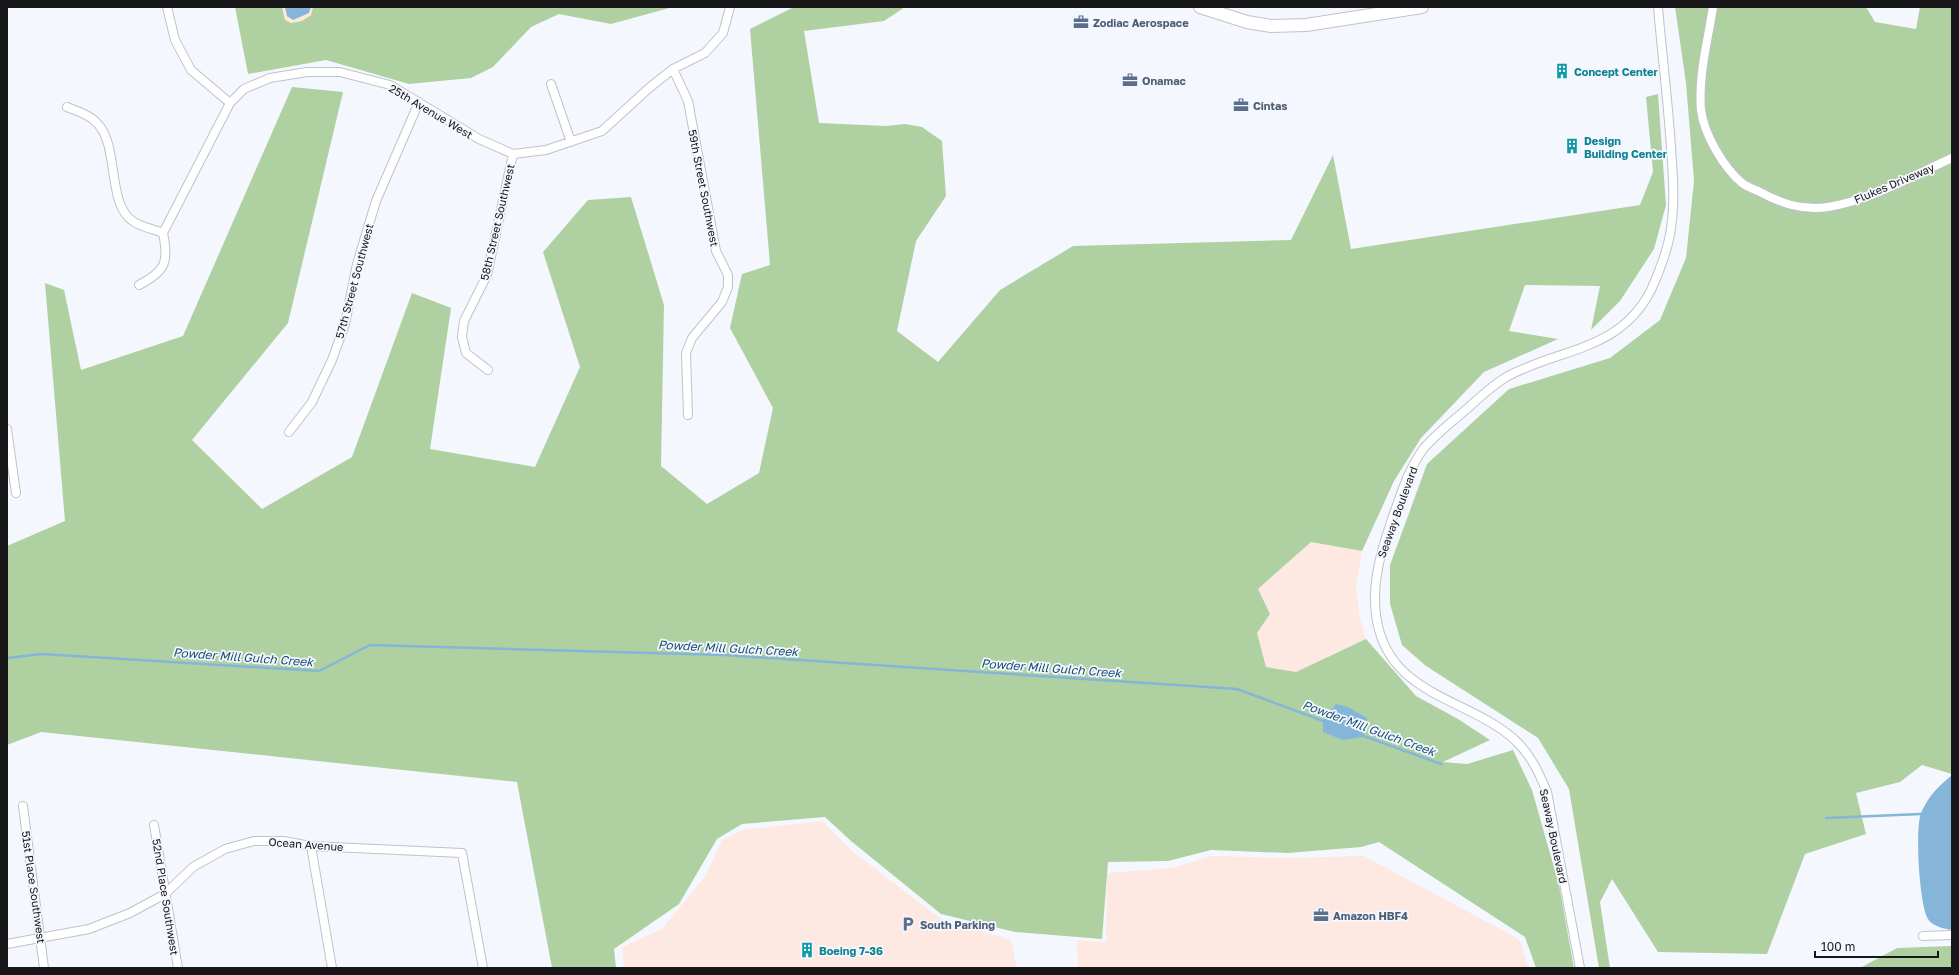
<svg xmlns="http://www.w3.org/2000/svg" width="1959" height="975" font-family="'Golos Text',sans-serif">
	<rect width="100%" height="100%" fill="#f5f7fe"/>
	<path fill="#fde8e2" d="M 1311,542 L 1362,551 L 1356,588 L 1360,619 L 1366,639 L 1296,672 L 1266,667 L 1257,633 L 1270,614 L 1258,589 Z
		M 822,821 L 853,852 L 941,919 L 1011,940 L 1017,968 L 624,968 L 622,947 L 662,929 L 706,875 L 722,840 L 743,830 Z
		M 1212,856 L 1286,858 L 1364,856 L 1515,937 L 1520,941 L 1529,968 L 1078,968 L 1077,940 L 1106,942 L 1107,873 L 1172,868 Z"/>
	<path fill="#fcead9" d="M 282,7 L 313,7 L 311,15 L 302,21 L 291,23 L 285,20 Z"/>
	<path fill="#afd0a1" d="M 235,7 L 282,7 L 285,20 L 291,23 L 302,21 L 311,15 L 313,7 L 673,7 L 611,24 L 559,14 L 531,27 L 493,67 L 471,78 L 409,84 L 326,60 L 248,74 Z
		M 794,7 L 905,7 L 884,21 L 804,31 L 819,123 L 886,126 L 905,124 L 922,127 L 942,141 L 946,196 L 916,241 L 897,331 L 938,362 L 1000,290 L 1073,246 L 1291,240 L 1333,155 L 1351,249 L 1640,205 L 1653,172 L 1646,97 L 1658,94 L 1666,205 L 1654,249 L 1620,301 L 1591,330 L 1600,286 L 1525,285 L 1509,331 L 1558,339 L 1484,372 L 1421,438 L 1394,481 L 1362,551 L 1311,542 L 1258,589 L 1270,614 L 1257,633 L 1266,667 L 1296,672 L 1366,639 L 1416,696 L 1458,719 L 1490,740 L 1443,762 L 1467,764 L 1513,750 L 1532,790 L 1559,885 L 1574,968 L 1536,968 L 1525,937 L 1379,842 L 1361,847 L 1288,853 L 1211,850 L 1168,861 L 1108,862 L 1102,939 L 1015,932 L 941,914 L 851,841 L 825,817 L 742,824 L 717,839 L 679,904 L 614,949 L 616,968 L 552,968 L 517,782 L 41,732 L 7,745 L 7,546 L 65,521 L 45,283 L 64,290 L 81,370 L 183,336 L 292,87 L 343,92 L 288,323 L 192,440 L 262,509 L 352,457 L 412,293 L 451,308 L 430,449 L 535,467 L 580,367 L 543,252 L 588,200 L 631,197 L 664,305 L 661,466 L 707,504 L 759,473 L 773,408 L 730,328 L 742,274 L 770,265 L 750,29 Z
		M 1675,7 L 1866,7 L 1875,22 L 1916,29 L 1920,7 L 1952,7 L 1952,774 L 1922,765 L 1900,782 L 1856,793 L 1866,834 L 1805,854 L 1767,954 L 1658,952 L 1612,879 L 1600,902 L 1610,968 L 1599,968 L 1569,789 L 1538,738 L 1426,666 L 1402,645 L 1390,604 L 1390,565 L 1427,464 L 1509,389 L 1610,358 L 1660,320 L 1686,258 L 1694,181 L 1686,83 Z
		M 1952,946 L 1952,968 L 1860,968 L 1897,948 Z"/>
	<path fill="#85b6d9" d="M 285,7 L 311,7 L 309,13 L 293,20 L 287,16 Z
		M 1336,704 L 1348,707 L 1367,718 L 1363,737 L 1343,740 L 1323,732 L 1323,721 Z
		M 1952,775 L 1952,930 C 1944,929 1932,926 1928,919 C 1919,904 1915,828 1921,813 C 1929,795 1938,787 1952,775 Z"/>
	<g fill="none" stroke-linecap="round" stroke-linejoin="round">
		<path stroke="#85b6d9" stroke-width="2.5" d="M 7,658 L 42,654 L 319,671 L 370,645 L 723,655 L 1237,689 L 1326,722
			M 1361,735 L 1441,764
			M 1826,818 L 1921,814"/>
		<g stroke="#c0c2cb" stroke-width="10">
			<path id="street" d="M 167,7 L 175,40 L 191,70 L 230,103
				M 1713,7 C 1708,40 1698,76 1701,110 C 1704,134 1723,167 1742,183 C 1746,186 1753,189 1758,191 C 1780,203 1802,211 1828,207 C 1871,200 1912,176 1952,158
				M 673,69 L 688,101 L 716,251 L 728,275 L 728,287 L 722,302 L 692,338 L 686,353 L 688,415
				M 551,84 L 571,142
				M 67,107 C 77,111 90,115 97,123 C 120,146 106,205 134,222 C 142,227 153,229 163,233
				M 163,233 L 230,103 L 244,89 L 270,78 L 307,72 L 340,72 L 390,85 L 479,139 L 513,154 L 546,150 L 602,131 L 649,88 L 673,69 L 705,53 L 723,33 L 730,7
				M 139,285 C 166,271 169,262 163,233
				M 488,370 L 466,353 L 462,337 L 464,321 L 487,275 L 513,154
				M 7,429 L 16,493
				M 289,432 L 312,402 L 332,360 L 345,324 L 357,264 L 376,201 L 419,102
				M 23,806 L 44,968
				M 154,825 L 178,968
				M 311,846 L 332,968
				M 1923,936 L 1952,935
				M 7,944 L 89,929 L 130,913 L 165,894 L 193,867 L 225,849 L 254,841 L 283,841 L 311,846 L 462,853 L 483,968
				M 1580,968 L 1547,792 C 1539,773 1531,755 1516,741 C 1471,699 1398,698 1379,630 C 1369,593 1379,557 1391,522 C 1400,497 1408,469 1424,448 C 1437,433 1454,420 1469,407 C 1481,396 1494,384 1508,376 C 1561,348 1620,351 1651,290 C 1659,273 1669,246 1671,228 C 1675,201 1673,175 1671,148 C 1668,101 1662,54 1658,7"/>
		</g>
		<g stroke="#c0c2cb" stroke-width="14">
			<path id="secondary" d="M 1200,7 L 1247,22 L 1271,26 L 1306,25 L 1422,7"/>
		</g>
		<use href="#street" stroke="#fff" stroke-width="8"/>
		<use href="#secondary" stroke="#fff" stroke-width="12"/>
	</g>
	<defs>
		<g id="office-bare" transform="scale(1.2)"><path d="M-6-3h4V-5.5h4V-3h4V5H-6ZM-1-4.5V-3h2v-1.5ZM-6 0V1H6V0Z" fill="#5c6f8a" stroke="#f5f7fe" stroke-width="2.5" paint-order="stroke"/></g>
		<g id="building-bare" transform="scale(1.2)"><path d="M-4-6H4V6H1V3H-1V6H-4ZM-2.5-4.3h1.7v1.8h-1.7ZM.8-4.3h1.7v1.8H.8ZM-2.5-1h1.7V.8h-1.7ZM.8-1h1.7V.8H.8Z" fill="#0f9aa8" stroke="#f5f7fe" stroke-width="2.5" paint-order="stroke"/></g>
		<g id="parking-bare" transform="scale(1.2)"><path d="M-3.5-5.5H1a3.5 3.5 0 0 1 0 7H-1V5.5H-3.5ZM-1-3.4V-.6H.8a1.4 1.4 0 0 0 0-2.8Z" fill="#5c6f8a" stroke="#f5f7fe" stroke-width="2.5" paint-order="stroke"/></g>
	</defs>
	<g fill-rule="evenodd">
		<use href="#office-bare" x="1081" y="22"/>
		<use href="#building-bare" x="1562" y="71"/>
		<use href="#office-bare" x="1130" y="80"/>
		<use href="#office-bare" x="1241" y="105"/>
		<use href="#building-bare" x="1572" y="146"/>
		<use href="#office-bare" x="1321" y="915"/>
		<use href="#parking-bare" x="908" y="924"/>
		<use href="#building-bare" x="807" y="950"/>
	</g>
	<g text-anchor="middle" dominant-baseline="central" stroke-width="3.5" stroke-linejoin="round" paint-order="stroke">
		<g font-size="11" font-weight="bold" fill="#4e5e75" stroke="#f5f7fe" text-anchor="start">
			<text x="1093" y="22">Zodiac Aerospace</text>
			<text x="1142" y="80">Onamac</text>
			<text x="1253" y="105">Cintas</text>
			<text x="1333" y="915">Amazon HBF4</text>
			<text x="920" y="924">South Parking</text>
		</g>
		<g font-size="11" font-weight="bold" fill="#0d838f" stroke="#f5f7fe" text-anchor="start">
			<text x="1574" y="71">Concept Center</text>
			<text x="1584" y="140">Design<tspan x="1584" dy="13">Building Center</tspan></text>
			<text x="819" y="950">Boeing 7-36</text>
		</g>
		<g font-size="11" fill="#17171a" stroke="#f5f7fe">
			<text transform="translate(431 111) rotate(31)">25th Avenue West</text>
			<text transform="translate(1894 183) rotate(-23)">Flukes Driveway</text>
			<text transform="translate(704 188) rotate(79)">59th Street Southwest</text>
			<text transform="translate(497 222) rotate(-77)">58th Street Southwest</text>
			<text transform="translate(354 281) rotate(-75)">57th Street Southwest</text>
			<text transform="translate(1397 512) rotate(-70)">Seaway Boulevard</text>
			<text transform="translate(1554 836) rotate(78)">Seaway Boulevard</text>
			<text transform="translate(306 844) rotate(4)">Ocean Avenue</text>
			<text transform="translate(34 887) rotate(82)">51st Place Southwest</text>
			<text transform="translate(166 897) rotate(81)">52nd Place Southwest</text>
		</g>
		<g font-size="12" font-style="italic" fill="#144f71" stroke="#f5f7fe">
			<text transform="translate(728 648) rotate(3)">Powder Mill Gulch Creek</text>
			<text transform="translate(243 657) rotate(4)">Powder Mill Gulch Creek</text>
			<text transform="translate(1051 668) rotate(4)">Powder Mill Gulch Creek</text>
			<text transform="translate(1369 728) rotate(20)">Powder Mill Gulch Creek</text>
		</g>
	</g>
	<rect width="1959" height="975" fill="none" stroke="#17171a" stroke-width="16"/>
	<path d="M1815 951v6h123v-6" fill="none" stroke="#17171a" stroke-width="2"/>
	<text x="1821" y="951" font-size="12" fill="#17171a" stroke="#f5f7fe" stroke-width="3" paint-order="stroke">100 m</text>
</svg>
